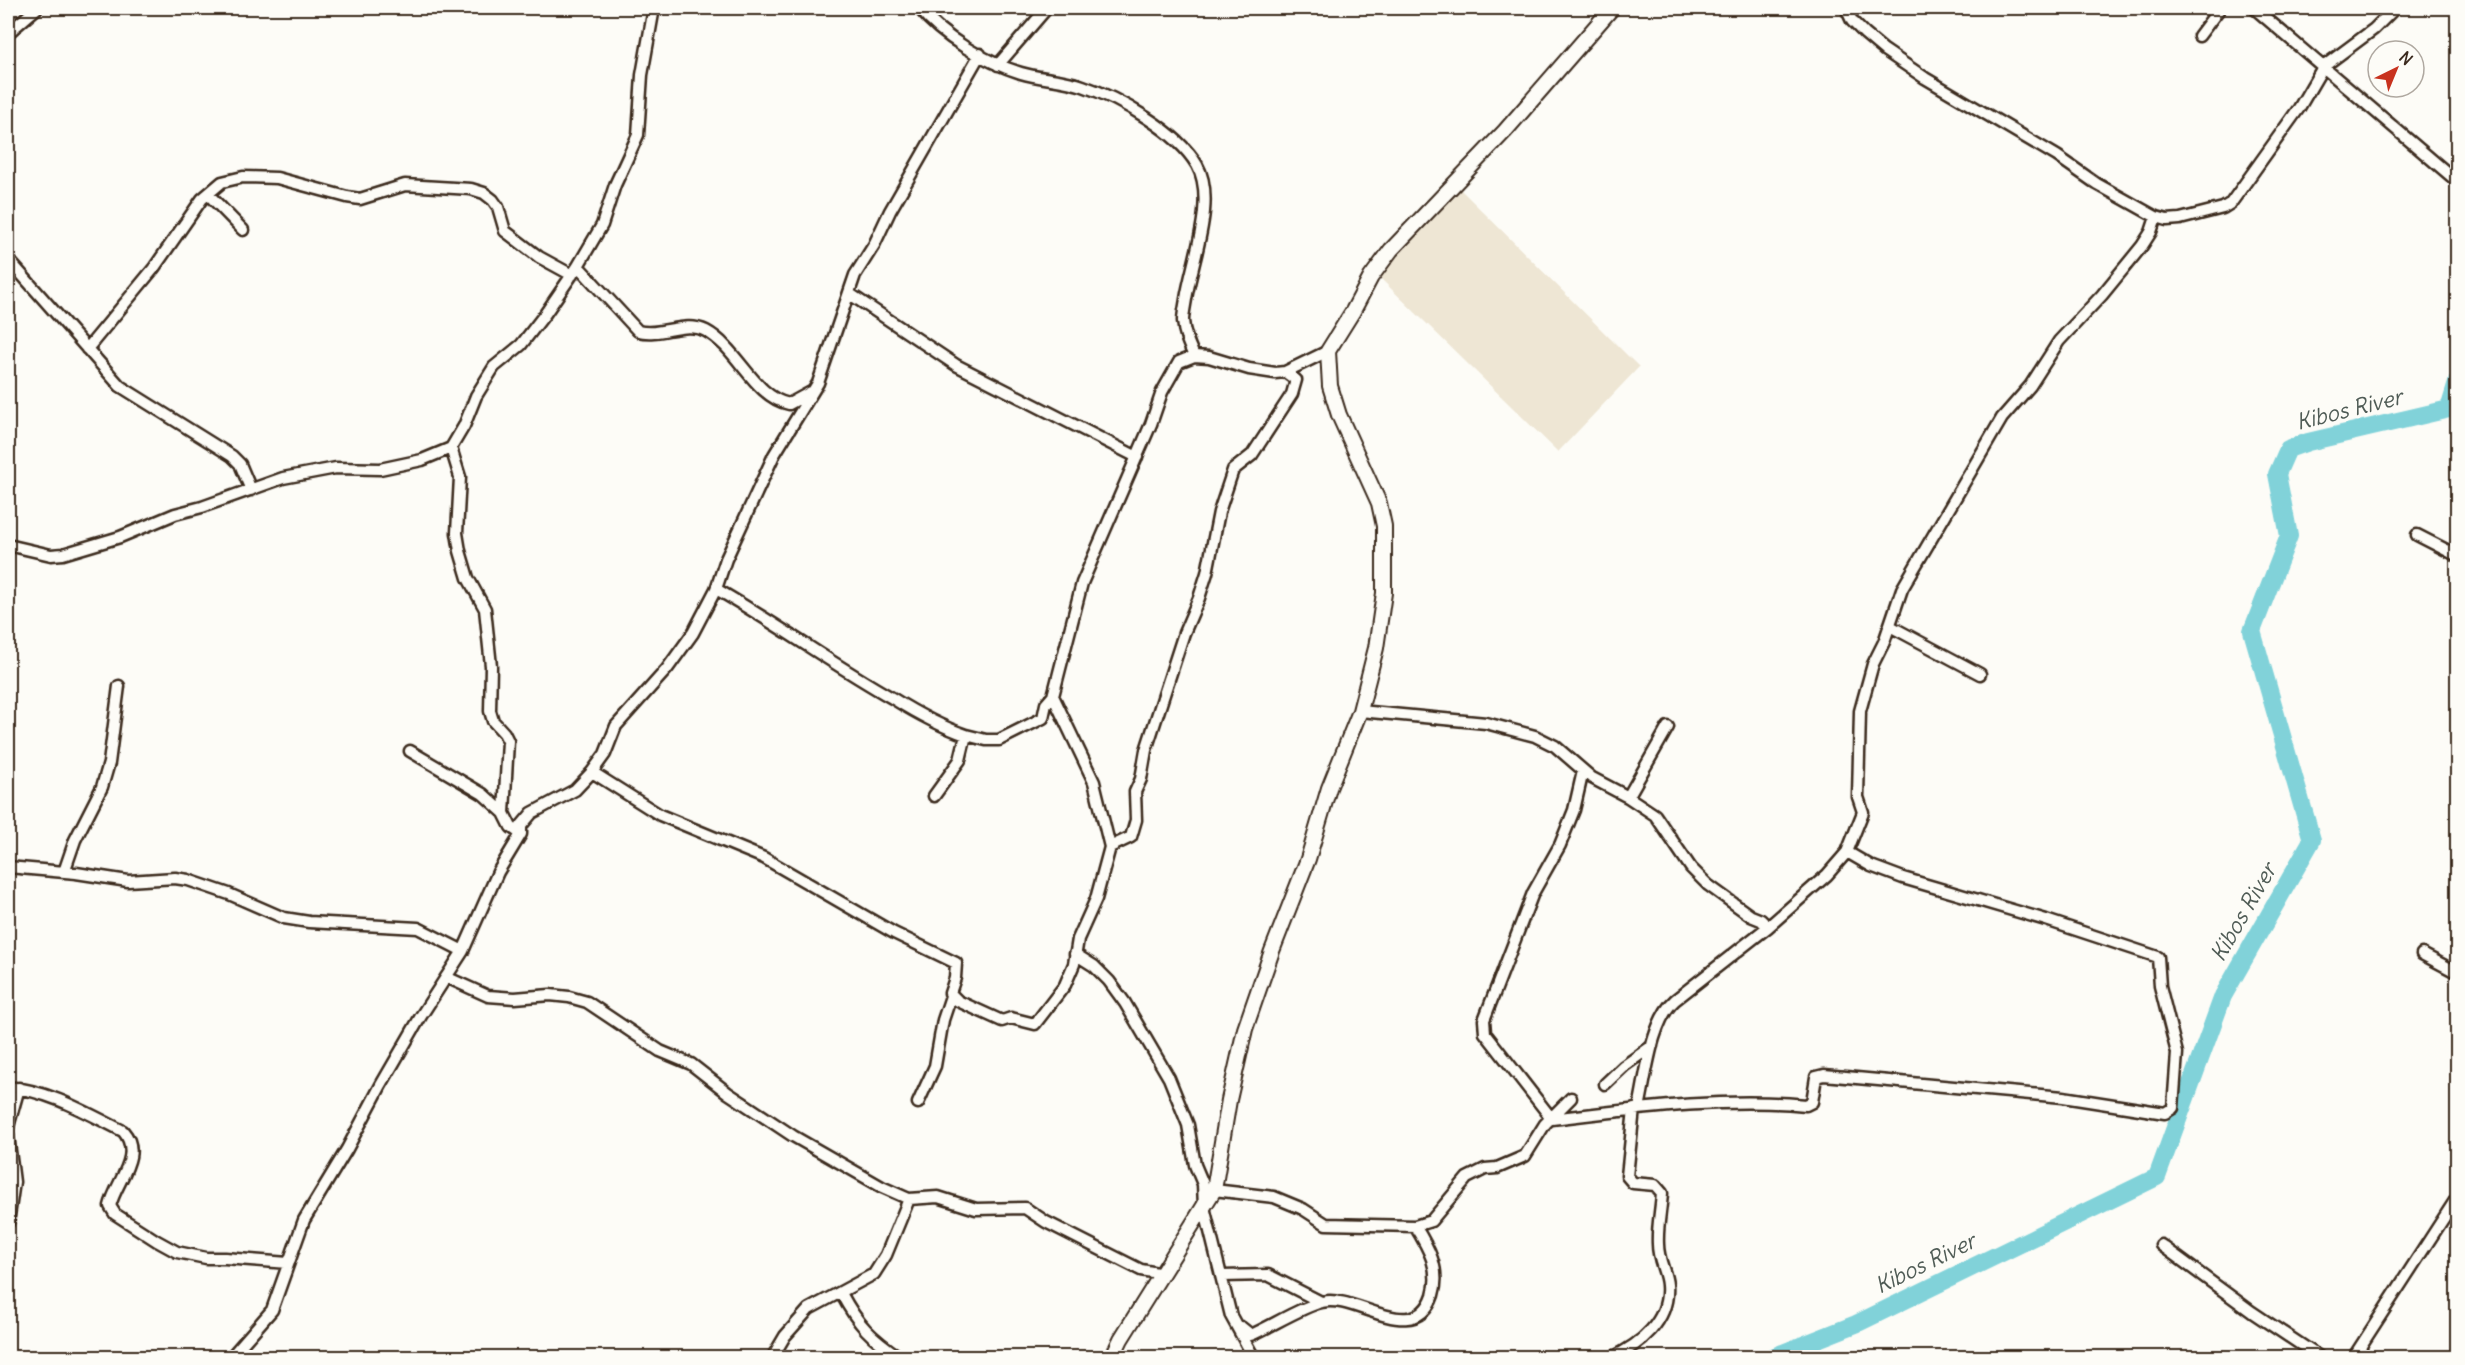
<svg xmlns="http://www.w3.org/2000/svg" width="2465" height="1365" font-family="Delius,sans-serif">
	<rect width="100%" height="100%" fill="#fdfcf7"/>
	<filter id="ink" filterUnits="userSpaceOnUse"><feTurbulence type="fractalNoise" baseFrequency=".0167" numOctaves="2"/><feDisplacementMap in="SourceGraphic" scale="12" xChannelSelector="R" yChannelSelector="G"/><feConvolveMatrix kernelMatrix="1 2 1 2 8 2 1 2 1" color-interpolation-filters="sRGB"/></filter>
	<g filter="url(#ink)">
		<path fill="#eee6d4" d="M 1459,188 L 1639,367 L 1558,452 L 1379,277 Z"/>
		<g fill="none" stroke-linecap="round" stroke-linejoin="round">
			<path stroke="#81d2d9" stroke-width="18" d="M 1770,1358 L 1856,1324 L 2157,1177 L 2223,996 L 2312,840 L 2252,631 L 2289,536 L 2277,474 L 2288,449 L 2308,442 L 2449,409 L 2458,380"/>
			<g stroke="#3b2a1e" stroke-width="15">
				<path id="minor" d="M 919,8 C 942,37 985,62 1021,73 C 1041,79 1063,79 1083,86 C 1119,98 1178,132 1197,165 C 1217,200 1192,261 1186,299 C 1185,306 1183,314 1183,321 C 1184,334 1189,345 1194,356
					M 1846,8 L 1852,21 L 1865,34 L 1884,50 L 1925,78 L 2057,156 L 2097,184 L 2156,217 L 2167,220 L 2180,219 L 2223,208 L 2231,203 L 2299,108 L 2323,67 L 2374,29 L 2395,8
					M 2254,8 L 2458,182
					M 8,33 L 37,8
					M 2199,36 L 2220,8
					M 998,65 L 1047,8
					M 208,194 L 243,230
					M 8,259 L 120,386 L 232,456 L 240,464 L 251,490
					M 578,266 L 638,331 C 661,337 685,320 706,331 C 738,348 754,397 789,404 L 811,392
					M 850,294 L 956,365 L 1137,457
					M 87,349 L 154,268 L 202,199 L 222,182 L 243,177 L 277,178 L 347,197 L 360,199 L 405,185 L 471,189 L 484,193 L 493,200 L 498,207 L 505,231 L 539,257 L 572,275
					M 451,448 L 460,477 L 457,533 L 460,551 L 468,578 L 485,609 L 491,666 L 490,711 L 493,721 L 504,733 L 508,741 L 504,813 L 511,827 L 521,834
					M 2417,535 L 2458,556
					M 8,545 L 51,555 L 63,554 L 120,537 L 175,514 L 202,507 L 283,478 L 336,468 L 380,469 L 422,460 L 451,448 L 464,426 L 476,396 L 494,367 L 521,345 L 545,314 L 578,266 L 602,225 L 615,185 L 638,135 L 642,75 L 654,8
					M 716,589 C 776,623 832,664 892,698 C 916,713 939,726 966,735 L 960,760 L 934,796
					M 1890,626 L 1980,674
					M 1053,696 L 1094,782 L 1110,847
					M 1360,711 L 1486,723 L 1535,736 L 1555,746 L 1592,778 L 1628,797 L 1655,815 L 1691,868 L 1708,885 L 1751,916 L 1761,920 L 1768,927
					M 966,735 L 986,740 L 999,740 L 1043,718 L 1046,704 L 1053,696 L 1082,583 L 1151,424 L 1162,392 L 1179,362 L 1194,356 L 1209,357 L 1249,369 L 1275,373 L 1285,372 L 1328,351
					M 410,751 L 483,794 L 504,813
					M 592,772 L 660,815 L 764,858 L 894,933 L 956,963 L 955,978 L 950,993 L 958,1001 L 1002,1021 L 1011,1018 L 1035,1024 L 1065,985 L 1074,964 L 1078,939 L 1096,899 L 1110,847 L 1131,837 L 1136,820 L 1135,792 L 1141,779 L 1146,750 L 1184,633 L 1199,598 L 1207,573 L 1219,512 L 1233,470 L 1252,455 L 1292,394 L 1296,380 L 1285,372
					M 1628,797 L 1668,727
					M 8,867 L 76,873 L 128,881 L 175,878 L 188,880 L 229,894 L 284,918 L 309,922 L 418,928 L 463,951
					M 64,872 L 75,840 L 102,787 L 109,763 L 119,686
					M 1075,954 L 1094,966 L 1109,981 L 1125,1003 L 1169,1078 L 1188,1125 L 1195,1165 L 1203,1184 L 1204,1207 L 1231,1316 L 1254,1358
					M 2422,954 L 2458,973
					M 446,977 L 488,996 L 515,998 L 550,995 L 569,997 L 587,1002 L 660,1051 L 691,1064 L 728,1093 L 793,1136 L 882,1187 L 909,1199 L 938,1197 L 976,1209 L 1025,1208 L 1046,1222 L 1141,1270 L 1163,1274
					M 1605,1084 L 1624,1066 L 1652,1046
					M 8,1087 C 50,1091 85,1112 123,1131 C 144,1155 116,1181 110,1206 L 115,1214 L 157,1241 L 177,1252 L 206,1258 L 225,1258 L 288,1263
					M 918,1103 L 935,1066 L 943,1020 L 951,996
					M 1639,1108 C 1646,1077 1651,1021 1675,1000 L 1768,927 L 1827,875 L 1847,852 L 1863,812 L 1858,797 L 1860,711 L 1873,664 L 1884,642 L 1902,589 L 2002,418 L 2030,386 L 2059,341 L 2102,295 L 2142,246 L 2151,232 L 2156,217
					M 1552,1119 C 1636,1109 1722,1097 1806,1105 L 1812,1102 L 1816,1077 L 1824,1075 L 2063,1097 L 2165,1113 L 2173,1108 L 2177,1053 L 2160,986 L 2158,957 L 2046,920 L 1903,878 L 1871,866 L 1847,852
					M 1552,1119 L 1485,1033 L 1484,1020 L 1533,893 L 1560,845 L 1574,810 L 1583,771
					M 8,1127 L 19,1088
					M 8,1135 L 14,1182 L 8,1223
					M 1214,1190 L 1274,1197 L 1303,1209 L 1326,1224 L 1415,1226 L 1431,1221 L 1467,1178 L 1485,1169 L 1497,1168 L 1525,1156 L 1545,1124 L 1571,1098
					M 2161,1245 L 2252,1312 L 2321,1358
					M 1222,1276 L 1268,1275 L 1321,1302
					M 841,1293 C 858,1325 871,1338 901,1358
					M 1241,1327 L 1251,1335 C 1270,1327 1303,1306 1322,1302 C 1355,1293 1415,1348 1433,1295 C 1441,1269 1428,1247 1415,1226
					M 230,1358 L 272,1310 L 304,1220 L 347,1149 L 381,1085 L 421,1016 L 463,951 L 498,872 L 521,834 L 521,826 L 532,813 L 575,790 L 592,772 L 605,754 L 616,726 L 667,669 L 693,633 L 716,589 L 726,559 L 774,455 L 818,383 L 855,275 L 874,245 L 890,211 L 980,54
					M 772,1358 L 785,1336 L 809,1309 L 874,1274 L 886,1255 L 909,1199
					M 1611,1358 C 1640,1345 1670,1321 1667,1285 C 1666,1271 1658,1261 1658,1244 C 1657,1227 1661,1210 1662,1193 L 1655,1185 L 1633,1183 L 1627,1176 L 1634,1109
					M 2353,1358 L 2458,1196"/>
			</g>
			<g stroke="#3b2a1e" stroke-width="18">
				<path id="secondary" d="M 1112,1358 L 1121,1339 L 1214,1190 L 1229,1100 L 1245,1029 L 1272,951 L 1308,859 L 1329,788 L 1360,711 L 1376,648 L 1384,593 L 1384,526 L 1379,503 L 1339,415 L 1330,386 L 1328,351 L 1353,311 L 1371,277 L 1391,250 L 1505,131 L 1612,8"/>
			</g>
			<use href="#minor" stroke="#fdfcf7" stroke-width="10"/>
			<use href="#secondary" stroke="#fdfcf7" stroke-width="14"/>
		</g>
	</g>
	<g text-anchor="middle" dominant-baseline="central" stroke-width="6" stroke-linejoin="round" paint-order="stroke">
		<g font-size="22" font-style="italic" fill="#505c56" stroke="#fdfcf7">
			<text transform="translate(2349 409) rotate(-14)">Kibos River</text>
			<text transform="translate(2243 912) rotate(-60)">Kibos River</text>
			<text transform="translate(1925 1263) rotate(-26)">Kibos River</text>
		</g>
	</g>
	<rect width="2465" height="1365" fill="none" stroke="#fdfcf7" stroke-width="30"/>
	<rect x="15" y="15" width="2435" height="1335" fill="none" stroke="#3b2a1e" stroke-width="2" filter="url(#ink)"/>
	<g transform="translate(2396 69) rotate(43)"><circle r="28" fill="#fdfcf7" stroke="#afa8a0" stroke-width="1.5"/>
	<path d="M0-4.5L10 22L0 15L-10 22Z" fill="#c8321e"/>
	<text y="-9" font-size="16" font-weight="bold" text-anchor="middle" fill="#3b2a1e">N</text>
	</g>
</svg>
